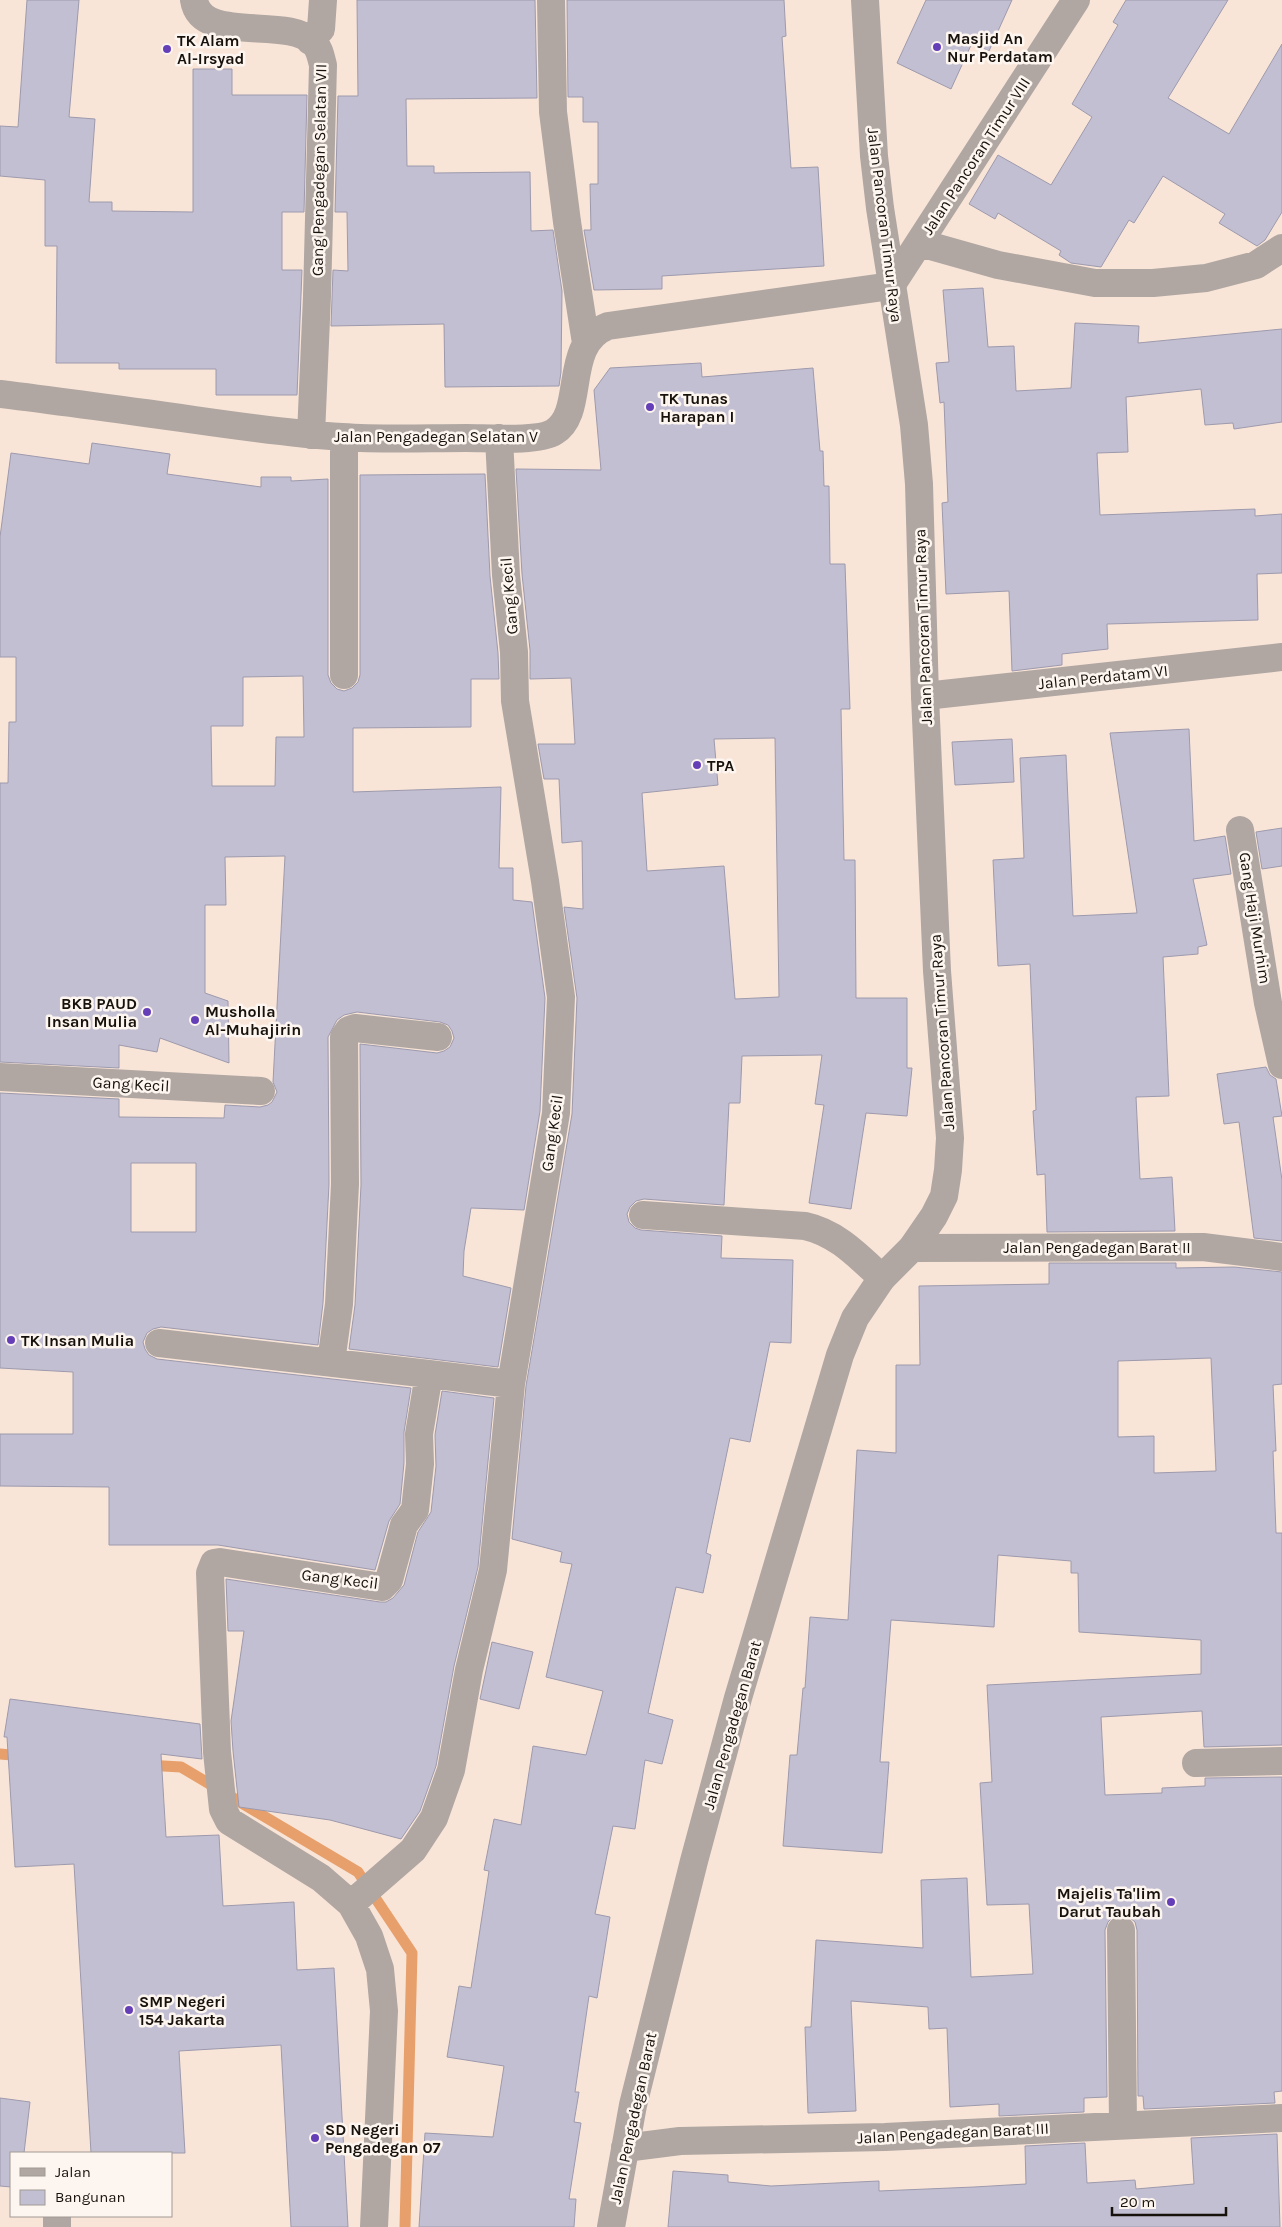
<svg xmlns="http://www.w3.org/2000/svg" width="1282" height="2227" font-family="Karla,sans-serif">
	<rect width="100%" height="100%" fill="#f9e5d8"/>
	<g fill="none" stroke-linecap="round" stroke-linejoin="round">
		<path stroke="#e7a06b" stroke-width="11" d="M 0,1754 L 23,1756
			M 146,1765 L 181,1767 L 358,1872 L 412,1953 L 405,2227"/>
	</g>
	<path fill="#c3bfd3" stroke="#9d9aad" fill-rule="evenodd" d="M 27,0 L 79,0 L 69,117 L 95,119 L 89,202 L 112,202 L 112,211 L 193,212 L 193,69 L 232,69 L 232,95 L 307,95 L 304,212 L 282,212 L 282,270 L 302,270 L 297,395 L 216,395 L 216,369 L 119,369 L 119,363 L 56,363 L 57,246 L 45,246 L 45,180 L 0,176 L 0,126 L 18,127 Z
		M 357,0 L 535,0 L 537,98 L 406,99 L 407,166 L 434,166 L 434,173 L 530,172 L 531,231 L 553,230 L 562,291 L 561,372 L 559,386 L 445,387 L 444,324 L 331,326 L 333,270 L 348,271 L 347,212 L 335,212 L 338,96 L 358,96 Z
		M 567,0 L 784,0 L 786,36 L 782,37 L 791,168 L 818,167 L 824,266 L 662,276 L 662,289 L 594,290 L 584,230 L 591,230 L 590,184 L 598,184 L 598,122 L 583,122 L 583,97 L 568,97 Z
		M 926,0 L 1012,0 L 989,51 L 972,43 L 951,89 L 897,63 Z
		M 1126,0 L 1228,0 L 1168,98 L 1229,134 L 1282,44 L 1282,212 L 1265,240 L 1257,246 L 1219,223 L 1225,214 L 1163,176 L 1134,223 L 1129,220 L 1101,267 L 1071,263 L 1059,255 L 1061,251 L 998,213 L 995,219 L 969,204 L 998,155 L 1051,185 L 1092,117 L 1072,104 L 1118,25 L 1113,22 Z
		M 983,288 L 988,347 L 1014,346 L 1016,391 L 1071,388 L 1075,323 L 1139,326 L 1138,343 L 1282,329 L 1282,422 L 1234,429 L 1233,423 L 1205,425 L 1201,389 L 1126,397 L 1128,452 L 1097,453 L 1100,515 L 1255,509 L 1255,516 L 1282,514 L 1282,573 L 1257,574 L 1258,620 L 1107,624 L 1108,649 L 1062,654 L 1062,665 L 1012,671 L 1009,591 L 946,594 L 942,503 L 948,502 L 944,402 L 940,403 L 936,363 L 949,362 L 943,290 Z
		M 701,363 L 702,377 L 813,368 L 820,451 L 823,451 L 824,486 L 829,486 L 830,564 L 845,564 L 850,709 L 841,709 L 844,860 L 855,860 L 856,998 L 907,998 L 907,1068 L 912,1068 L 907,1116 L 866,1113 L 851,1209 L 809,1203 L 824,1105 L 815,1104 L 822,1055 L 742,1056 L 740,1103 L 729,1103 L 724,1205 L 644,1199 L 636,1201 L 630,1207 L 627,1214 L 629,1222 L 635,1228 L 641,1230 L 722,1236 L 721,1258 L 793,1260 L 791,1343 L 770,1342 L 750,1442 L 730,1438 L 706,1553 L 711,1555 L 703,1593 L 676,1587 L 648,1713 L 673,1720 L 662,1764 L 645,1760 L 635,1829 L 613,1826 L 595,1914 L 610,1917 L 597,1998 L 589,1996 L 575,2092 L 579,2092 L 574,2122 L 581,2123 L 569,2199 L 576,2199 L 574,2227 L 419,2227 L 425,2133 L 493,2137 L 504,2066 L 447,2057 L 459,1986 L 471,1988 L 489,1871 L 484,1870 L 494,1819 L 521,1825 L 533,1746 L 586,1755 L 603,1691 L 546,1677 L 572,1564 L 560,1562 L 562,1552 L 512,1539 L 526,1386 L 572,1114 L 577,998 L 564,907 L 583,909 L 582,841 L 562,843 L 559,779 L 544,779 L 538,744 L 575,744 L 571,678 L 530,679 L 530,650 L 522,574 L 516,469 L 601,470 L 594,390 L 610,368 ZM 775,738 L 779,997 L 735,999 L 724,866 L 647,871 L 642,793 L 718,785 L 714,739 Z
		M 92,443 L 170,454 L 167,474 L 261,487 L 261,477 L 291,477 L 291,481 L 328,479 L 328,675 L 331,683 L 337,689 L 344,691 L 352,688 L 358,682 L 360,675 L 360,475 L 485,474 L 490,576 L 498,653 L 499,679 L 471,679 L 471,727 L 353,728 L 353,792 L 501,787 L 499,868 L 513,868 L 513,900 L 532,902 L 545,998 L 540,1111 L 524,1210 L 471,1208 L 464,1251 L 463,1276 L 511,1288 L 498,1367 L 349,1349 L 355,1305 L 361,1185 L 360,1044 L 437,1053 L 444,1051 L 450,1047 L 454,1038 L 452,1031 L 448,1025 L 440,1022 L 357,1012 L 344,1015 L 337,1020 L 328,1037 L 329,1184 L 323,1303 L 318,1345 L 161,1327 L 153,1329 L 147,1333 L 143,1342 L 145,1349 L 149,1355 L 157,1359 L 411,1388 L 404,1432 L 404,1463 L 400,1504 L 389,1521 L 375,1570 L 218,1545 L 109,1545 L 109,1487 L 0,1486 L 0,1434 L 73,1434 L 73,1372 L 0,1368 L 0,1093 L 119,1099 L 119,1117 L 224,1118 L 225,1105 L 260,1107 L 268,1105 L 272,1102 L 277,1092 L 273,1082 L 285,856 L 225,857 L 226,905 L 205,905 L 205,993 L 228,1001 L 229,1063 L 160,1038 L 157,1052 L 119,1045 L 119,1068 L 0,1062 L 0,783 L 8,783 L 9,722 L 16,722 L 16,657 L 0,657 L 0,537 L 11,453 L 89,464 ZM 303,676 L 304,737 L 276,737 L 275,786 L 212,786 L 211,726 L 243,726 L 243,677 ZM 131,1163 L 196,1163 L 196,1232 L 131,1232 Z
		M 1189,729 L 1194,841 L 1225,836 L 1231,874 L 1193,879 L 1207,945 L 1198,947 L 1198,954 L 1163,957 L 1169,1096 L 1136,1097 L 1140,1179 L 1172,1177 L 1175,1231 L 1047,1232 L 1045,1174 L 1037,1175 L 1033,1111 L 1036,1110 L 1030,964 L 998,966 L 993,860 L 1024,858 L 1020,758 L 1066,755 L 1073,916 L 1137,913 L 1110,733 Z
		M 1012,739 L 1014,782 L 955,785 L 952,742 Z
		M 1282,828 L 1282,866 L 1262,869 L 1256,832 Z
		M 1266,1067 L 1270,1075 L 1276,1079 L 1282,1116 L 1273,1117 L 1282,1180 L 1282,1241 L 1254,1238 L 1239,1122 L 1224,1124 L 1217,1074 Z
		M 1049,1263 L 1176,1263 L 1176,1268 L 1234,1267 L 1282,1272 L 1282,1384 L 1273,1385 L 1276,1451 L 1273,1451 L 1276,1533 L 1282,1533 L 1282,1745 L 1204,1747 L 1202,1711 L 1101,1717 L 1105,1795 L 1162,1793 L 1162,1788 L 1205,1786 L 1205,1778 L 1282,1777 L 1282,2091 L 1274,2092 L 1275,2103 L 1144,2109 L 1143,2096 L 1138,2096 L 1137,1930 L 1135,1922 L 1129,1917 L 1120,1914 L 1113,1917 L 1108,1922 L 1105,1930 L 1107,2097 L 1084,2098 L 1084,2112 L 999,2116 L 999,2104 L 950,2107 L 947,2028 L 929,2029 L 928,2007 L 851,2001 L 856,2111 L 808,2113 L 805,2027 L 811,2027 L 816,1940 L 923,1948 L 921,1880 L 967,1878 L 971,1977 L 1033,1974 L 1029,1904 L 987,1905 L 980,1783 L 992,1782 L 987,1685 L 1201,1674 L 1201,1640 L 1079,1632 L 1078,1573 L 1071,1573 L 1071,1561 L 998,1555 L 994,1627 L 891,1620 L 880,1762 L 889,1762 L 882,1853 L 783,1846 L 790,1755 L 797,1755 L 803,1688 L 805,1688 L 810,1617 L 848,1620 L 857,1450 L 896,1453 L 896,1365 L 920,1365 L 919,1286 L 1049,1284 ZM 1211,1358 L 1216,1471 L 1154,1473 L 1154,1436 L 1118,1437 L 1118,1361 Z
		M 442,1391 L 494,1398 L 478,1567 L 454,1666 L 436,1766 L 420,1811 L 401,1839 L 330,1820 L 239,1807 L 233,1751 L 231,1721 L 244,1631 L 228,1631 L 226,1579 L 380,1602 L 386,1602 L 393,1598 L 404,1585 L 418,1532 L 431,1512 L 436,1466 L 435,1435 Z
		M 492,1642 L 533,1652 L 519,1709 L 480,1699 Z
		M 10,1699 L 200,1724 L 202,1759 L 161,1754 L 166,1837 L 219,1835 L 223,1906 L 294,1902 L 297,1970 L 334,1968 L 348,2227 L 291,2227 L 281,2045 L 179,2051 L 185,2153 L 91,2153 L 74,1864 L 15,1867 L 7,1737 L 4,1737 Z
		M 0,2098 L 30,2102 L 24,2153 L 11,2153 L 11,2187 L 0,2186 Z
		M 1277,2134 L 1280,2227 L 668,2227 L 673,2171 L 728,2175 L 728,2182 L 771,2186 L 879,2181 L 879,2191 L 974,2187 L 1026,2184 L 1025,2146 L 1085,2143 L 1087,2183 L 1135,2180 L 1136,2189 L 1194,2184 L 1191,2138 Z"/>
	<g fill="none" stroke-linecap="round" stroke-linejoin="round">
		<path stroke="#b0a7a2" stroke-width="28" d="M 194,0 C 201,45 288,15 314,43 C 320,49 321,58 323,65 L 317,296 L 311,435
			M 551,0 L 553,112 L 567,222 L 586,343
			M 310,41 L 321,29 L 323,0
			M 920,243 L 998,265 L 1095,283 L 1153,283 L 1206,278 L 1256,265 L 1282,248
			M 0,394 C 65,402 130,411 195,420 C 244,427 293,434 342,437 C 384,440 426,438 467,438 C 487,438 538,442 554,432 C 587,412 561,344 608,326 L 891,286 L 1076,0
			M 344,675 L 344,438
			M 925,696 L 1282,657
			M 1240,830 L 1268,1003 L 1282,1065
			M 0,1077 L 261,1091
			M 643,1215 L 805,1226 C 837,1233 858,1256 882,1278
			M 912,1248 L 1203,1247 L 1282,1257
			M 159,1343 L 429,1374
			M 331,1362 L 339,1304 L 345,1184 L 344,1037 L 349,1030 L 355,1028 L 438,1037
			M 1196,1763 L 1282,1761
			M 351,1904 L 413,1850 L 434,1818 L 451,1770 L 469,1670 L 493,1570 L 511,1384
			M 1121,1930 L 1123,2125
			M 625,2148 L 680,2141 L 885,2137 L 1282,2118
			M 57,2227 L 57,2216
			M 374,2227 L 384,2011 L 380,1969 L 369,1936 L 351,1904 L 321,1878 L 229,1821 L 223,1809 L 217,1752 L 210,1573 L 214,1563 L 220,1562 L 382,1587 L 389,1580 L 404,1525 L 415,1510 L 420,1464 L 419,1434 L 429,1374 L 511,1384 L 556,1113 L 561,997 L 545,881 L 515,701 L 514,652 L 506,575 L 499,438"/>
		<path stroke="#b0a7a2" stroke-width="28" d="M 611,2227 L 633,2105 L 694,1861 L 738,1698 L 840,1355 L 855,1318 L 882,1278 L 912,1248 L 934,1216 L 944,1196 L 948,1170 L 950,1138 L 937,971 L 925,696 L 919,484 L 914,425 L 880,208 L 874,156 L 865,0"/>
	</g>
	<g fill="#653fb7" stroke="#fdf5ef" stroke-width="2">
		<circle cx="937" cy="47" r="5"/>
		<circle cx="167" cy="49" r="5"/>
		<circle cx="650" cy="407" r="5"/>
		<circle cx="697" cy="765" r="5"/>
		<circle cx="147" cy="1012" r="5"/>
		<circle cx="195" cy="1020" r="5"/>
		<circle cx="11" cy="1340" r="5"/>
		<circle cx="1171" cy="1902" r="5"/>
		<circle cx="129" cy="2010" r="5"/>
		<circle cx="315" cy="2138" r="5"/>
	</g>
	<g text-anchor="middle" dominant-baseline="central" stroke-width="5" stroke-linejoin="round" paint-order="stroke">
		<g font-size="16" font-weight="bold" fill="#17110c" stroke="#fdf5ef" text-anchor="start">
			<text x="947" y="38">Masjid An<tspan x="947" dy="18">Nur Perdatam</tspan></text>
			<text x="177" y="40">TK Alam<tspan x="177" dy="18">Al-Irsyad</tspan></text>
			<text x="660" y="398">TK Tunas<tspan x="660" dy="18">Harapan I</tspan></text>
			<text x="707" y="765">TPA</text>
			<text x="137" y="1003" text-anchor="end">BKB PAUD<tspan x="137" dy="18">Insan Mulia</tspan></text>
			<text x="205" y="1011">Musholla<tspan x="205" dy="18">Al-Muhajirin</tspan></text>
			<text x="21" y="1340">TK Insan Mulia</text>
			<text x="1161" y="1893" text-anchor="end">Majelis Ta'lim<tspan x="1161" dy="18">Darut Taubah</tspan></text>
			<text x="139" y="2001">SMP Negeri<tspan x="139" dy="18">154 Jakarta</tspan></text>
			<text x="325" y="2129">SD Negeri<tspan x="325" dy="18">Pengadegan 07</tspan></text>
		</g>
		<g font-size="16" fill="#17110c" stroke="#fdf5ef">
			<text transform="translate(976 156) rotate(-57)">Jalan Pancoran Timur VIII</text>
			<text transform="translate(319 170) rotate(-89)">Gang Pengadegan Selatan VII</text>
			<text transform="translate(885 225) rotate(83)">Jalan Pancoran Timur Raya</text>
			<text x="436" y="436">Jalan Pengadegan Selatan V</text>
			<text transform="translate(509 596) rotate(-95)">Gang Kecil</text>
			<text transform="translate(923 627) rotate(-92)">Jalan Pancoran Timur Raya</text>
			<text transform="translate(1103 677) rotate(-6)">Jalan Perdatam VI</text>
			<text transform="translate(1255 918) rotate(81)">Gang Haji Murhim</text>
			<text transform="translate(942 1032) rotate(-94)">Jalan Pancoran Timur Raya</text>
			<text transform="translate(131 1084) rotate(3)">Gang Kecil</text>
			<text transform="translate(552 1133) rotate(-82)">Gang Kecil</text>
			<text x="1097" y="1247">Jalan Pengadegan Barat II</text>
			<text transform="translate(340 1579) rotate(7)">Gang Kecil</text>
			<text transform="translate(732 1725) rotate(-74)">Jalan Pengadegan Barat</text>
			<text transform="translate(633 2118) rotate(-78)">Jalan Pengadegan Barat</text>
			<text transform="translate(953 2133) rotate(-3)">Jalan Pengadegan Barat III</text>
		</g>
	</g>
	<rect x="10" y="2152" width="162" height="65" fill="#fdf5ef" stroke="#a19a94"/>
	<rect x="20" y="2168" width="25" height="8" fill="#b0a7a2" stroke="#a19a94"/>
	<text x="55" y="2177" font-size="15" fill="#17110c">Jalan</text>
	<rect x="20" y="2190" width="25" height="15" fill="#c3bfd3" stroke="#a19a94"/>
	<text x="55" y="2202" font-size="15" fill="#17110c">Bangunan</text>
	<path d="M1112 2207v8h114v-8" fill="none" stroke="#17110c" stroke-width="2.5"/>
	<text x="1120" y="2207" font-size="15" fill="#17110c" stroke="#fdf5ef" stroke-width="4" paint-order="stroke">20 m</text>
</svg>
